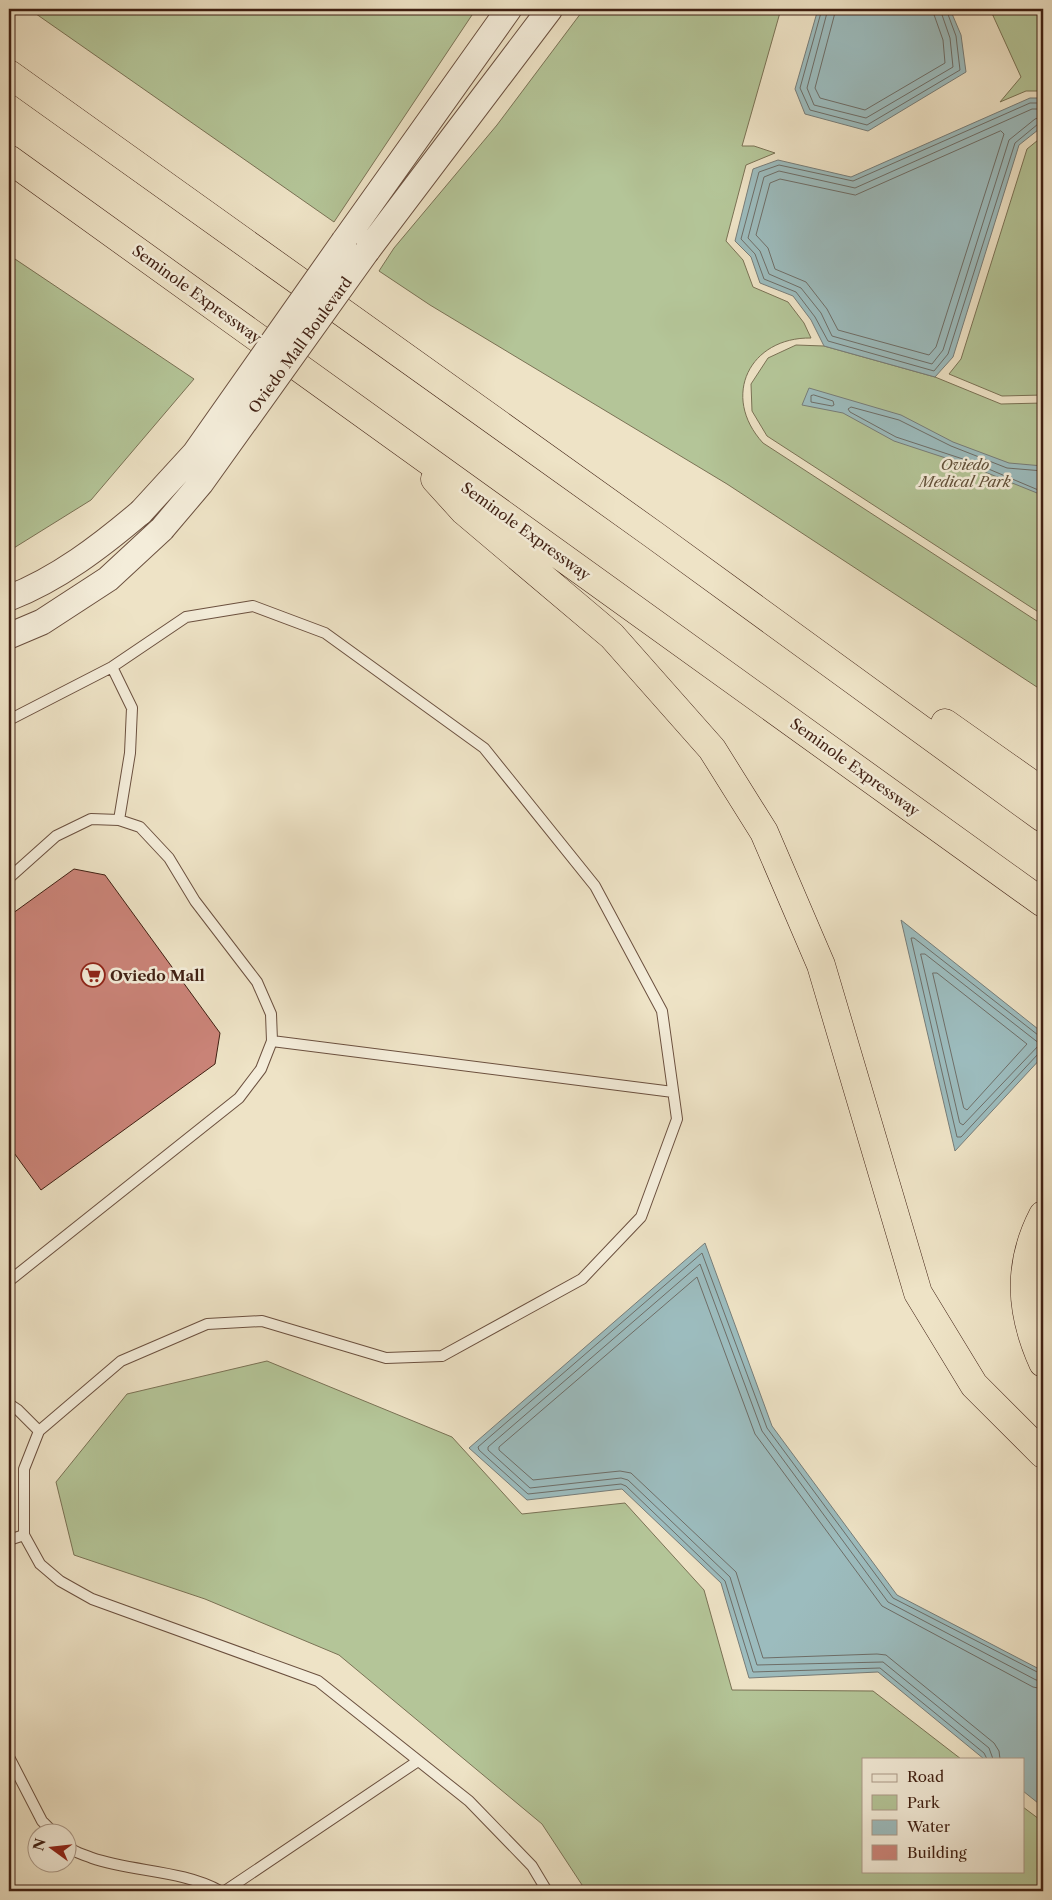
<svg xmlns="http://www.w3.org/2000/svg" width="1052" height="1900" font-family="'Libre Caslon Text',serif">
	<rect width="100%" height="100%" fill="#eee3c6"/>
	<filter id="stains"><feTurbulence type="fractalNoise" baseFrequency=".004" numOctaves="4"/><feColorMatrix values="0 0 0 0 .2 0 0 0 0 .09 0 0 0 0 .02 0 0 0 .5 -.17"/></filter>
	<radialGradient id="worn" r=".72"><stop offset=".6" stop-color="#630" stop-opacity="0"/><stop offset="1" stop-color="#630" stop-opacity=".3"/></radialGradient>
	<path fill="#b4c598" stroke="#7a7255" d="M 29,9 L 476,9 L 334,222 Z
		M 584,9 L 781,9 L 742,146 L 754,146 L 775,153 L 746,165 L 726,241 L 743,260 L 753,287 L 788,302 L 804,323 L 811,338 C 750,337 720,396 763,443 L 1043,625 L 1043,691 L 727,484 L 430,305 L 379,271 L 394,248 L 497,125 Z
		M 990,9 L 1036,9 L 1043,13 L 1043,91 L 1026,91 L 1000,102 L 1021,77 Z
		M 1043,136 L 1043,395 L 1002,396 L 949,374 L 961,359 L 1027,149 Z
		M 9,255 L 194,379 L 91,500 L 9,551 Z
		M 796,345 L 824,346 L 935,377 L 1001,404 L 1043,403 L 1043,615 L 767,436 L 752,411 L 751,384 L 768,358 Z
		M 267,1361 L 452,1437 L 522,1514 L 625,1503 L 704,1590 L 732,1690 L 873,1691 L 961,1759 L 863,1759 L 863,1871 L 1023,1871 L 1023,1807 L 1043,1822 L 1043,1875 L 1038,1891 L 586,1891 L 542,1824 L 339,1655 L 205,1599 L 74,1555 L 56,1482 L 127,1394 Z"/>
	<path fill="#9cbcbe" stroke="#777d79" d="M 818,9 L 950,9 L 961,35 L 966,72 L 868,131 L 805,114 L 795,89 Z
		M 1030,98 L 1043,98 L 1043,126 L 1019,145 L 953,357 L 935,377 L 824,346 L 811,320 L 793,296 L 760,283 L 751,257 L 735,241 L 753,169 L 778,160 L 851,177 Z
		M 809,388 L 901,415 L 953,442 L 1009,463 L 1043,466 L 1043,499 L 1037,493 L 970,466 L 894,441 L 843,413 L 802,405 Z
		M 901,920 L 1043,1033 L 1043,1056 L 955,1151 Z
		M 705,1243 L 772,1426 L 897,1595 L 1043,1671 L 1043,1807 L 1023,1791 L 1023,1759 L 984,1759 L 878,1672 L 749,1678 L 721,1583 L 622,1489 L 527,1500 L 469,1448 Z"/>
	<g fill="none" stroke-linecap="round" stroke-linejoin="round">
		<path stroke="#6e6e68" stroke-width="1" d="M 822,9 L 800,88 L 810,110 L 867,125 L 960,70 L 956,36 L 946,9
			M 828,9 L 807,88 L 814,105 L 866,118 L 953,67 L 950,38 L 940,9
			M 836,9 L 815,88 L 820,98 L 865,110 L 945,63 L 943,40 L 932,9
			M 1043,103 L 1030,103 L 853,181 L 779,165 L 759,172 L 741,239 L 755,254 L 764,279 L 796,292 L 815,317 L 828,341 L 934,371 L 948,354 L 1015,143 L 1038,124 L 1043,123
			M 1043,109 L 1032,109 L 855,188 L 779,171 L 764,177 L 748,238 L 760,251 L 769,274 L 801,288 L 821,313 L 832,336 L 932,364 L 943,350 L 1009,140 L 1035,119 L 1043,116
			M 1001,131 L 1004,134 L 936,347 L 929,355 L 838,330 L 827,309 L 806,282 L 775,269 L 768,248 L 756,235 L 770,183 L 780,179 L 855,195 Z
			M 814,395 L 833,401 L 834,405 L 832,406 L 811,402 L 811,396 Z
			M 1043,471 L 1007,468 L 951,446 L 899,420 L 851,407 L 848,409 L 850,412 L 896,437 L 972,462 L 1043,492
			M 921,954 L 925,954 L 1040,1044 L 963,1125 L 960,1123 Z
			M 933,973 L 937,973 L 1027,1044 L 967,1110 L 964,1108 Z
			M 1043,1036 L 1038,1035 L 914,938 L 911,938 L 957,1137 L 961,1137 L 1038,1054 L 1043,1053
			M 987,1759 L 984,1753 L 880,1668 L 753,1672 L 725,1581 L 626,1486 L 621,1484 L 528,1494 L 479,1450 L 478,1447 L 702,1253 L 767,1428 L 893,1598 L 1043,1675
			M 993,1759 L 989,1748 L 883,1662 L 757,1665 L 730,1577 L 628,1480 L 621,1478 L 530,1488 L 488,1450 L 488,1447 L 700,1264 L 762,1431 L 888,1602 L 1036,1680 L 1043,1681
			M 1000,1759 L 999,1751 L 994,1743 L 886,1655 L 877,1654 L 763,1658 L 736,1572 L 631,1473 L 620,1471 L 533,1480 L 499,1450 L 499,1447 L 697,1277 L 755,1434 L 882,1606 L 1033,1687 L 1043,1689"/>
	</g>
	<path fill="#cb8479" stroke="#3f1f12" d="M 74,869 L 105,875 L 220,1033 L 215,1064 L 41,1190 L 9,1146 L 9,916 Z"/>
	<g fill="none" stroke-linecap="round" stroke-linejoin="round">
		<g stroke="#6b503f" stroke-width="12">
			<path id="service" d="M 112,667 L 132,708 L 130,753 L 119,820
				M 9,720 L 112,667 L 186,617 L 253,606 L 325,633 L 484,748 L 595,886 L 662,1011 L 677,1119 L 641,1217 L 582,1279 L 442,1356 L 386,1358 L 262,1321 L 207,1324 L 121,1361 L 39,1431 L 24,1469 L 24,1535 L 40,1564 L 60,1581 L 92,1599 L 318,1681 L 469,1801 L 532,1866 L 547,1891
				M 9,878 L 56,836 L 91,819 L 119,820 L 140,827 L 169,858 L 195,901 L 257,982 L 271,1014 L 272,1041 L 261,1069 L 239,1098 L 9,1281
				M 272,1041 L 673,1092
				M 9,1404 L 18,1410 L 39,1431
				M 9,1540 L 24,1535
				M 9,1757 L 42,1821 L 53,1832
				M 68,1846 C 74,1853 83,1854 92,1858 C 133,1872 182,1870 220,1891
				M 225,1891 L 418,1761"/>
		</g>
		<g stroke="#6b503f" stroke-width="27">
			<path id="tertiary" d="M 344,241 L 509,9
				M 367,251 L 550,9
				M 9,598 C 58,579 101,546 141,512
				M 9,636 L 42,622 L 108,579 L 162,529"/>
		</g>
		<g stroke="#3f1f12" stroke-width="29">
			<path id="motorway" d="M 9,74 L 654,535 L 1043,818
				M 9,159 L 1043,903
				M 435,479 L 464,511 L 612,636 L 712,749 L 764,832 L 821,965 L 918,1293 L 974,1385 L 1043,1454
				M 945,723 L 1043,792
				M 1043,1215 C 1017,1265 1020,1312 1043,1363"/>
		</g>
		<use href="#service" stroke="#f4edda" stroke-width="10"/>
		<use href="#tertiary" stroke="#f4edda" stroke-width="25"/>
		<use href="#motorway" stroke="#eee3c6" stroke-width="28"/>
		<g stroke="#6b503f" stroke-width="27" stroke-linecap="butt">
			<path id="tertiary-bridge" d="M 141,512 L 195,453 L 344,241
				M 162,529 L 201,483 L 367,251"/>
		</g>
		<use href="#tertiary-bridge" stroke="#f4edda" stroke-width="25"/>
	</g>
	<defs>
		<g id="supermarket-ring" transform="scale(1.25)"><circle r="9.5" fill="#f4edda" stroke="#8f2418" stroke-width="1.5"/><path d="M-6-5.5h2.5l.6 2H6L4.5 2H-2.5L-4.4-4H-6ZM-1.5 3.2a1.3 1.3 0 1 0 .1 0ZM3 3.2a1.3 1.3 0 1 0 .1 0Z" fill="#8f2418"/></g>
	</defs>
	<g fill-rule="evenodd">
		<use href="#supermarket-ring" x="93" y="975"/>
	</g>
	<g text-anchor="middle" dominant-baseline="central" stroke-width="5" stroke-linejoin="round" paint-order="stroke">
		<g font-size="15" fill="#3f1f12" stroke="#f4edda">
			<text transform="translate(197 294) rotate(36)">Seminole Expressway</text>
			<text transform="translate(300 345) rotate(-54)">Oviedo Mall Boulevard</text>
			<text transform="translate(526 531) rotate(36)">Seminole Expressway</text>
			<text transform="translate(855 767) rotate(36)">Seminole Expressway</text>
		</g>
		<g font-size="15" font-style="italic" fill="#62513a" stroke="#f4edda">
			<text x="965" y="464">Oviedo<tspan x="965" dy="17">Medical Park</tspan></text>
		</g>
		<g font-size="15" font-weight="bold" fill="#3f1f12" stroke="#f4edda" text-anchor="start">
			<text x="110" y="975">Oviedo Mall</text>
		</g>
	</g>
	<rect width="1052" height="1900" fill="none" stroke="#eee3c6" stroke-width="30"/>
	<rect x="10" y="10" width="1032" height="1880" fill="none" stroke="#3f1f12" stroke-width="2.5"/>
	<rect x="15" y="15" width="1022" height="1870" fill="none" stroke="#3f1f12"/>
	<rect x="862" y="1758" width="162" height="115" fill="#f4edda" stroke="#ac9b8a"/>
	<rect x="872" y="1774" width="25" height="8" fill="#f4edda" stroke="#ac9b8a"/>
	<text x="907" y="1782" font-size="15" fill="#3f1f12">Road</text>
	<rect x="872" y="1795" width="25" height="15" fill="#b4c598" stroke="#ac9b8a"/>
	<text x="907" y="1808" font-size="15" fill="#3f1f12">Park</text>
	<rect x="872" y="1820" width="25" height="15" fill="#9cbcbe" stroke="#ac9b8a"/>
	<text x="907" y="1832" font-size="15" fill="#3f1f12">Water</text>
	<rect x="872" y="1845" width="25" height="15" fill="#cb8479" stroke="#ac9b8a"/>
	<text x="907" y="1858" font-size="15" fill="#3f1f12">Building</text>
	<g transform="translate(52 1848) rotate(285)"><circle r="24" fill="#f4edda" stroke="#ac9b8a"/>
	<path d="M0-4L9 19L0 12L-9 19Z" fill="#8f2418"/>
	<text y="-8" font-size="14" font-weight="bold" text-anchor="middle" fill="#3f1f12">N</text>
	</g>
	<rect width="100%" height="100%" filter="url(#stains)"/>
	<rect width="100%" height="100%" fill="url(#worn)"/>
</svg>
